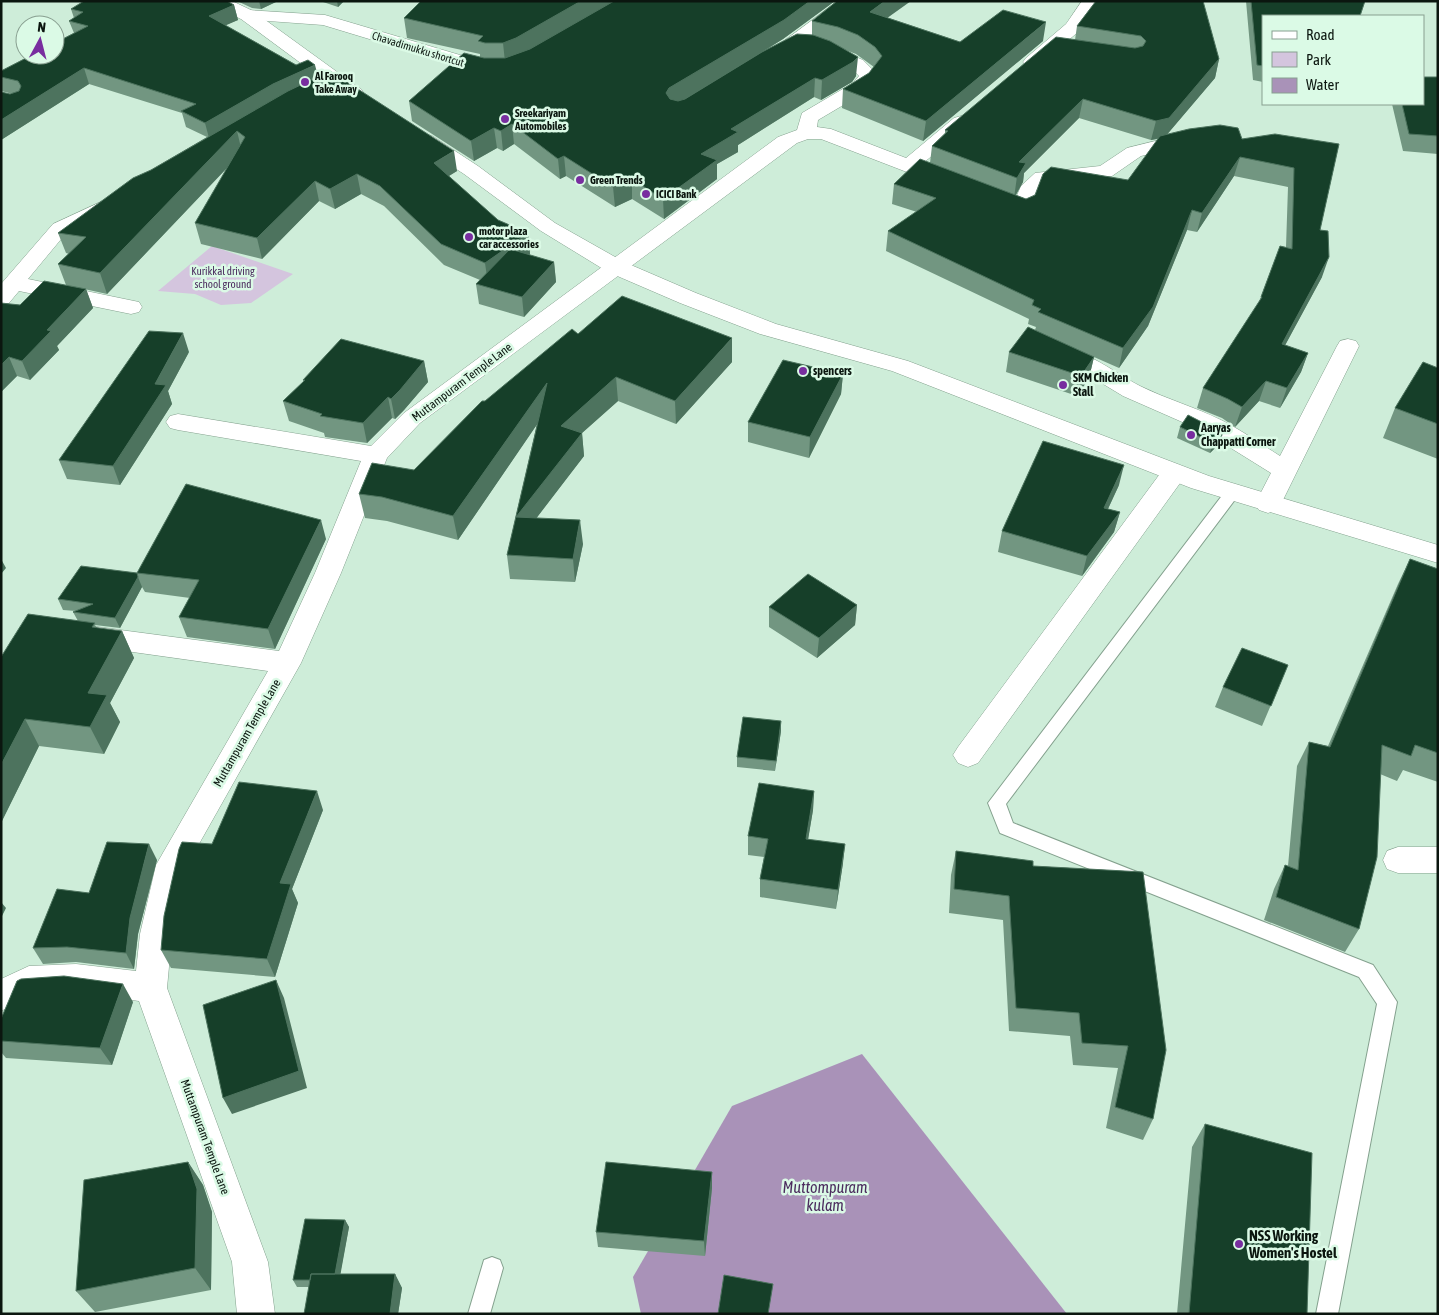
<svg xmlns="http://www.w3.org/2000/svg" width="1439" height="1315" font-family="'Asap Condensed',sans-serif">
	<rect width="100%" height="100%" fill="#ceedd9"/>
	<path fill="#d4c5de" d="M 212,246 L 293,274 L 251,303 L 221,305 L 195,294 L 158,291 Z"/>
	<path fill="#a992b8" d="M 862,1054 L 1067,1314 L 641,1314 L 633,1277 L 732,1106 Z"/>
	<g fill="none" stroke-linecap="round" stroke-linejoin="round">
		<g stroke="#84a18e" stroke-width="2">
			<path id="lane" d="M 1232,488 L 1237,489 L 1239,493 L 1237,497 L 1006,804 L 1013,823 L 1373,965 L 1397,1002 L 1338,1314 L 1316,1314 L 1377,1004 L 1359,977 L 1000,833 L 988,803 L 1227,489 Z
				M 492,1257 L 500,1260 L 503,1268 L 490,1314 L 468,1314 L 484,1260 Z"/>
		</g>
		<g stroke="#84a18e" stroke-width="1">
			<path id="street" d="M 838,1 L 857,1 L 796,49 L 790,50 L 784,49 L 781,45 L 784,41 Z
				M 1082,1 L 1099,1 L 1078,32 L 1038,66 L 1032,67 L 1026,66 L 1023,62 L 1026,58 L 1066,24 Z
				M 247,10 L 325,15 L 497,66 L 500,70 L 497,74 L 491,76 L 485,74 L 323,25 L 241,19 L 238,15 L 241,11 Z
				M 823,44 L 863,60 L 878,75 L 867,91 L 818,120 L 817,127 L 831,129 L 906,158 L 954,118 L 961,116 L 968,118 L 971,122 L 968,126 L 922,164 L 952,176 L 955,180 L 952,184 L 945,186 L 938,184 L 821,139 L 808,139 L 797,143 L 420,423 L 387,458 L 341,573 L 301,663 L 186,867 L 172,934 L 167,988 L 268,1262 L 275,1314 L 237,1314 L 232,1262 L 139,1001 L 76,992 L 33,995 L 1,1011 L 1,979 L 29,966 L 76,964 L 136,971 L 140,934 L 156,865 L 268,671 L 90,646 L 80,643 L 76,636 L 80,629 L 90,626 L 279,651 L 315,573 L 361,461 L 178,430 L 170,428 L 166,422 L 170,416 L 178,414 L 371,446 L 404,413 L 778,137 L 797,130 L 802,113 L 853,83 L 859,76 L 851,68 L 817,53 L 814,49 L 817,45 Z
				M 1188,133 L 1195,135 L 1198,139 L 1195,143 L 1141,156 L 1112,176 L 1048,183 L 1038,192 L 1030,214 C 1019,217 996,211 989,201 L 992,197 L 999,195 L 1015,200 L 1021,186 L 1035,173 L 1100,166 L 1127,148 Z
				M 105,200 L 112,202 L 115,206 L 112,210 L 67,232 L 28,279 L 139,302 L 142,307 L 139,312 L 131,314 L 19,291 L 9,303 L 1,305 L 1,284 L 53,224 Z
				M 1348,339 L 1356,341 L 1359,346 L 1281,504 L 1277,510 L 1268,513 L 1259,510 L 1255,504 L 1271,473 L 1205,432 L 1123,396 L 1085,373 L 1050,357 L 1047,352 L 1050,347 C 1074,341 1118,375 1140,386 C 1166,399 1195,407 1221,420 C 1241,430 1261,444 1280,456 L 1337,346 L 1340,341 Z
				M 1174,465 L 1183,467 L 1186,473 L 1183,479 L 978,763 L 968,767 L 958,763 L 953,755 L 958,747 L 1165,467 Z
				M 1398,847 L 1438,847 L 1438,873 L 1398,873 L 1387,869 L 1383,860 L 1387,851 Z"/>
		</g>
		<g stroke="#84a18e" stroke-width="1">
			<path id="primary" d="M 210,1 L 232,1 L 253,11 L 362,90 L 364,94 L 362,98 L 355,100 L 348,98 L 241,19 L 212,5 Z
				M 425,134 L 432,136 L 478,166 L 555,223 L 624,262 L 696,293 L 776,324 L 908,361 L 1209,476 L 1438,545 L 1438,563 L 1191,488 L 892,371 L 760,334 L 680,303 L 608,272 L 541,231 L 464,174 L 418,144 L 415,140 L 418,136 Z"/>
		</g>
		<use href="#lane" fill="#fff" fill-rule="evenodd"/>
		<use href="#street" fill="#fff" fill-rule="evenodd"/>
		<use href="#primary" fill="#fff" fill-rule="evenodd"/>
	</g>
	<path fill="#729681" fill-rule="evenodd" d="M 237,1 L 278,1 L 261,9 L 252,8 Z
		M 320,1 L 344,1 L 338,7 Z
		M 421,1 L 835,1 L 783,39 L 769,48 L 812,35 L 812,21 L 888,18 L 960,42 L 1043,41 L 923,141 L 842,108 L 843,89 L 869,73 L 874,67 L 856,54 L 843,49 L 856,76 L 852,82 L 821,100 L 814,97 L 738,145 L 738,152 L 717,164 L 717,179 L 664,219 L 632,199 L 615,207 L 566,176 L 560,179 L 514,144 L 503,151 L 497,148 L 474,161 L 412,121 L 409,101 L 480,57 L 480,54 L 407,38 L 404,18 ZM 727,73 L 685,99 L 683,100 Z
		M 1096,1 L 1219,59 L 1215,78 L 1167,134 L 1242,139 L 1339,144 L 1320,230 L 1322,277 L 1285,345 L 1308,353 L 1301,372 L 1280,408 L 1259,401 L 1235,427 L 1222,418 L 1197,408 L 1203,388 L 1259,302 L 1280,246 L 1286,247 L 1288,187 L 1234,176 L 1197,232 L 1187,230 L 1148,326 L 1119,368 L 1094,357 L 1089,378 L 1077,396 L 1006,372 L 1009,352 L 1035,330 L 1036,327 L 1028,324 L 1029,319 L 886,251 L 888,231 L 917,212 L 892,204 L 894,184 L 930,163 L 932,146 L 945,133 L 945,130 L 1075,40 L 1077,26 ZM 1079,118 L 1151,140 L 1158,139 L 1128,180 L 1026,199 L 1016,195 L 1023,182 L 1024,173 Z
		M 1246,1 L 1365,1 L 1263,16 L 1263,82 L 1253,80 Z
		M 234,5 L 238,20 L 225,25 L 318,77 L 457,171 L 449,176 L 498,220 L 528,233 L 530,254 L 528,255 L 554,262 L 556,282 L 524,317 L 479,304 L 476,284 L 480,280 L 444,265 L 384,206 L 361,194 L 335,209 L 319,201 L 262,259 L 201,244 L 195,223 L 228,167 L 107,294 L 66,285 L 58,264 L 69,254 L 66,253 L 58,233 L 151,170 L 207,137 L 186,127 L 182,113 L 89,84 L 1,140 L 1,92 L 10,94 L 13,94 L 1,91 L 1,71 L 74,33 L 69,21 L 74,18 L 71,9 Z
		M 1438,77 L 1438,154 L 1403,151 L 1392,104 L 1423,104 Z
		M 86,289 L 93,308 L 57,346 L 59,350 L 30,380 L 17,376 L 1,392 L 1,303 L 20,305 Z
		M 578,334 L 732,362 L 676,424 L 618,401 L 582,433 L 584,456 L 536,518 L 583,544 L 575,582 L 510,579 L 507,555 L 537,424 L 458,540 L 387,521 L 365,518 L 359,494 L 414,470 L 485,401 Z
		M 189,352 L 168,391 L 172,404 L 120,485 L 67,479 L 59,460 Z
		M 424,361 L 428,382 L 404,410 L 395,419 L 392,418 L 367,443 L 325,437 L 324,433 L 289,421 L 283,401 L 304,382 L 303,380 Z
		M 1438,368 L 1438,459 L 1383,438 L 1395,408 Z
		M 843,374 L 841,394 L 809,458 L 748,442 L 748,422 Z
		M 1180,427 L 1220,443 L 1210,453 L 1177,438 Z
		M 1119,485 L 1108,509 L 1120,512 L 1114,532 L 1082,576 L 998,552 L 1002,531 Z
		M 326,539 L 275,649 L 187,637 L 179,617 L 190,598 L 145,592 L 142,587 L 120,628 L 95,625 L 97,628 L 122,631 L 134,658 L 110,703 L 120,722 L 104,754 L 39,746 L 1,823 L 28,614 L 78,621 L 73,612 L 76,611 L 63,610 L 58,599 L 137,573 Z
		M 1410,559 L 1438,569 L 1438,782 L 1403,770 L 1397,781 L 1380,774 L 1359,929 L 1345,952 L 1264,920 L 1274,889 L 1285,865 L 1288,866 L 1297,766 L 1309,742 L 1328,746 L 1398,584 Z
		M 857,605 L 855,625 L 817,658 L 769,627 L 769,607 Z
		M 1288,665 L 1262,726 L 1215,707 L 1223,687 Z
		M 781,731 L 775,771 L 737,767 L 737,757 Z
		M 814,791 L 813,810 L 808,839 L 843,863 L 836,909 L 760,897 L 760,879 L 764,857 L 748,855 L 748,836 Z
		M 323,810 L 292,889 L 298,903 L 275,977 L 171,968 L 161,950 L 212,844 Z
		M 956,851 L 1033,866 L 1143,872 L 1153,1119 L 1143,1140 L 1106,1128 L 1118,1068 L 1073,1065 L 1070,1036 L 1009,1031 L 1003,920 L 949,913 L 951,875 Z
		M 157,860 L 138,934 L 134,969 L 76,962 L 43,964 L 33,948 L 89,893 Z
		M 133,1002 L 112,1065 L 6,1058 L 1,1052 L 1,1019 Z
		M 1205,1124 L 1307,1314 L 1177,1314 L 1192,1147 Z
		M 188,1162 L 203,1185 L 212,1212 L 211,1290 L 95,1312 L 76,1291 Z
		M 712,1188 L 705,1256 L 598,1247 L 596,1232 Z
		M 345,1220 L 349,1227 L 340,1274 L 395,1274 L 402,1288 L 398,1314 L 304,1314 L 309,1287 L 297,1287 L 293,1280 Z"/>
	<path fill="#4d735e" d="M 259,1 L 278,1 L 261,9 Z
		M 337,1 L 344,1 L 338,7 Z
		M 581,1 L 615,1 L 518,57 L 505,62 L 503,43 Z
		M 810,1 L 835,1 L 783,39 L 670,108 L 666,93 L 669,88 Z
		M 885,1 L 911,1 L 869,31 L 870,12 Z
		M 234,5 L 238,20 L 213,31 L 209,16 Z
		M 1046,22 L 1043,41 L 923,141 L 926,121 Z
		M 858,57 L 856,76 L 852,82 L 821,100 L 822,80 Z
		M 1219,59 L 1215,78 L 1165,137 L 1151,140 L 1156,121 Z
		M 315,65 L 319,80 L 209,138 L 205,123 L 273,84 Z
		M 84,68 L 89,84 L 1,140 L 1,120 Z
		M 815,78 L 814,97 L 738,145 L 738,152 L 717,164 L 717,179 L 664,219 L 663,199 L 701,154 L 731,129 Z
		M 1083,99 L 1079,118 L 1024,173 L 1023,182 L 1014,198 L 1019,162 Z
		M 512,124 L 514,144 L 503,151 L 501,131 Z
		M 494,128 L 497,148 L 474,161 L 471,141 Z
		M 237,131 L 242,152 L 107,294 L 100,273 Z
		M 454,151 L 457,171 L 437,183 L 434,163 Z
		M 564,156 L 566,176 L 560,179 L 558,159 Z
		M 1240,157 L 1234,176 L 1197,232 L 1202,213 Z
		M 357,174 L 361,194 L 335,209 L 330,189 Z
		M 632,179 L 632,199 L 615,207 L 613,187 Z
		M 315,181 L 319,201 L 262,259 L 257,238 Z
		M 1192,210 L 1187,230 L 1148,326 L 1119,368 L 1123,348 Z
		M 528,233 L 530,254 L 488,284 L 485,263 Z
		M 1329,257 L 1322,277 L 1275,364 L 1282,344 Z
		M 554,262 L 556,282 L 524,317 L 522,297 Z
		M 86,289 L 93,308 L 57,346 L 59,350 L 30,380 L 22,361 L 47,330 Z
		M 183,333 L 189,352 L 168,391 L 172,404 L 120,485 L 113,466 L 155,384 Z
		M 732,338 L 732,362 L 676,424 L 675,401 Z
		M 1308,353 L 1301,372 L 1280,408 L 1287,388 Z
		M 9,357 L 17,376 L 1,392 L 1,365 Z
		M 1094,357 L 1089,378 L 1077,396 L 1081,376 Z
		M 424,361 L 428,382 L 404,410 L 395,419 L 391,399 Z
		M 843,374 L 841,394 L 809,458 L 810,437 Z
		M 616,377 L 618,401 L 582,433 L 584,456 L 519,541 L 516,517 L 561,426 Z
		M 1266,381 L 1259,401 L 1235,427 L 1242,407 Z
		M 547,383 L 549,407 L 458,540 L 453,516 Z
		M 388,397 L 392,418 L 367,443 L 363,423 Z
		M 1223,433 L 1220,443 L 1210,453 L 1213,443 Z
		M 1124,465 L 1119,485 L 1099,528 L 1104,508 Z
		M 1120,512 L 1114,532 L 1082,576 L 1087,556 Z
		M 321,520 L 326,539 L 275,649 L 268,629 Z
		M 580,520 L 583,544 L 575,582 L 573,559 Z
		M 1,559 L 6,568 L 1,574 Z
		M 138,577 L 142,587 L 120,628 L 115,618 Z
		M 857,605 L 855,625 L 817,658 L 819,638 Z
		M 122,631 L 134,658 L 110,703 L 120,722 L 104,754 L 90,727 L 88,693 Z
		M 25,719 L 39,746 L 1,823 L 1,765 Z
		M 781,721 L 781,731 L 775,771 L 776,761 Z
		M 317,791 L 323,810 L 292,889 L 298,903 L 275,977 L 267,959 L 280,883 Z
		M 814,791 L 813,810 L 805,858 L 806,839 Z
		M 149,844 L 157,860 L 138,934 L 134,969 L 126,953 L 130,918 Z
		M 845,844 L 843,863 L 836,909 L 838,890 Z
		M 1,902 L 6,908 L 1,918 Z
		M 276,980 L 284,998 L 307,1088 L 232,1114 L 223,1098 Z
		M 123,984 L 133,1002 L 112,1065 L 100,1048 Z
		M 188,1162 L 203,1185 L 212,1212 L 211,1290 L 195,1268 Z
		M 712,1172 L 712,1188 L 705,1256 L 704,1241 Z
		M 345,1220 L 349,1227 L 338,1288 L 334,1280 Z
		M 395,1274 L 402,1288 L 398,1314 L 390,1314 Z"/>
	<path fill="#163f29" stroke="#4d735e" d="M 84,1 L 227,1 L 234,5 L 209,16 L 296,65 L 308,60 L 315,65 L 273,84 L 205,123 L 181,111 L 196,104 L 84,68 L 1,120 L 1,92 L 10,94 L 19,91 L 21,86 L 18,81 L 1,77 L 1,71 L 32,55 L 55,55 L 55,43 L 88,26 L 69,21 L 83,12 L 71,9 Z
		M 421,1 L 581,1 L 516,38 L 503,43 L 485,43 L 478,41 L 483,36 L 404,18 Z
		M 614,1 L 810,1 L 784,20 L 669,88 L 666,93 L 670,99 L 678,101 L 685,99 L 762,52 L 797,34 L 813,35 L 830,41 L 858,57 L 853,62 L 822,80 L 815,78 L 731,129 L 738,132 L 701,154 L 717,160 L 663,199 L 632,179 L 613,187 L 564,156 L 558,159 L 512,124 L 501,131 L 494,128 L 471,141 L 409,101 L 464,53 L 484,58 L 505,58 L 530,49 Z
		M 837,1 L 885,1 L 870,12 L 960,42 L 1003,10 L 1046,22 L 926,121 L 843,89 L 869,73 L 882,56 L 875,47 L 858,35 L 838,27 L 812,21 Z
		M 1096,1 L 1203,1 L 1219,59 L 1169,118 L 1156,121 L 1083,99 L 1019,162 L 1026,163 L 1017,178 L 932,146 L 948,131 L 945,130 L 1056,37 L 1135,48 L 1143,46 L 1146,41 L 1141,36 L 1077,26 Z
		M 1251,1 L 1365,1 L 1360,16 L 1263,16 L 1263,66 L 1257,65 Z
		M 330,71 L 454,151 L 434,163 L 498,220 L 528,233 L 485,263 L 441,244 L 380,186 L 357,174 L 330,189 L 315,181 L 257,238 L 195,223 L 245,137 L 237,131 L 100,273 L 58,264 L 86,237 L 58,233 L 133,178 L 151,170 L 288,91 Z
		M 1423,77 L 1438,77 L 1438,136 L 1409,134 L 1402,104 L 1423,104 Z
		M 1220,125 L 1238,128 L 1242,139 L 1275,134 L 1339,144 L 1320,230 L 1328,231 L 1329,257 L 1282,344 L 1308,353 L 1287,388 L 1266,381 L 1242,407 L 1228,399 L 1203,388 L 1262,297 L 1261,297 L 1280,246 L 1292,249 L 1294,168 L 1240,157 L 1202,213 L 1192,210 L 1153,307 L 1123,348 L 1038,312 L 1041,309 L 1032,305 L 1034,300 L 888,231 L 936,198 L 894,184 L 920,159 L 1026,199 L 1035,195 L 1043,174 L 1051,167 L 1128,180 L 1160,136 L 1189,129 Z
		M 510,249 L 554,262 L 522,297 L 476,284 Z
		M 44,281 L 86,289 L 47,330 L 51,331 L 22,361 L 9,357 L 1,365 L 1,303 L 20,305 Z
		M 622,296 L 732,338 L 675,401 L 616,377 L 561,426 L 582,433 L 516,517 L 580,520 L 573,559 L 507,555 L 547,383 L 453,516 L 382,497 L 359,494 L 372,463 L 414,470 L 482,401 L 485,401 L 572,329 L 578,334 Z
		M 1028,327 L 1094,357 L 1081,376 L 1009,352 Z
		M 149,331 L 183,333 L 155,384 L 166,385 L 113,466 L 59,460 Z
		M 341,339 L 424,361 L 400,390 L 391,399 L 388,397 L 363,423 L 320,416 L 322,414 L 283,401 L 305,380 L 303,380 Z
		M 783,360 L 843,374 L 810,437 L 748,422 Z
		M 1423,362 L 1438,368 L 1438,424 L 1395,408 Z
		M 1188,415 L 1223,433 L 1213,443 L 1180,427 Z
		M 1043,441 L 1124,465 L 1104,508 L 1120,512 L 1087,556 L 1002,531 Z
		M 186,484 L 321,520 L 268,629 L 179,617 L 199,580 L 137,573 Z
		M 1410,559 L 1438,569 L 1438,753 L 1415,745 L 1411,756 L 1382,745 L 1377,857 L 1359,929 L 1276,897 L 1285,865 L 1298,870 L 1309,742 L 1330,747 Z
		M 81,566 L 137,573 L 138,577 L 115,618 L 73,612 L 93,604 L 58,599 Z
		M 808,574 L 857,605 L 819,638 L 769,607 Z
		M 28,614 L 95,623 L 92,627 L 122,631 L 88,693 L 107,695 L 90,727 L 25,719 L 1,765 L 1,657 Z
		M 1242,648 L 1288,665 L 1271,706 L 1223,687 Z
		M 743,717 L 781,721 L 776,761 L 737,757 Z
		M 239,782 L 317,791 L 280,883 L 291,884 L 267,959 L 161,950 L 164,916 L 179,849 L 182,842 L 212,844 Z
		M 759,783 L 814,791 L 806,839 L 845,844 L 838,890 L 760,879 L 768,839 L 748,836 Z
		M 107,842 L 149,844 L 130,918 L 126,953 L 67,947 L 33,948 L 57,889 L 89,893 Z
		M 956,851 L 1033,861 L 1033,866 L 1143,872 L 1166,1050 L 1153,1119 L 1115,1107 L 1128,1046 L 1082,1043 L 1079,1013 L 1016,1008 L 1009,896 L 954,889 Z
		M 64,976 L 123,984 L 100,1048 L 1,1041 L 1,1019 L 17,981 L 21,979 Z
		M 276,980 L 299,1071 L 223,1098 L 203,1005 Z
		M 1205,1124 L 1312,1153 L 1307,1314 L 1189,1314 Z
		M 188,1162 L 197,1189 L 195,1268 L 76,1291 L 84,1180 Z
		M 606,1162 L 712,1172 L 704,1241 L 596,1232 Z
		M 305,1219 L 345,1220 L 335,1274 L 311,1274 L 310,1280 L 293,1280 Z
		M 311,1274 L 395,1274 L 390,1314 L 304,1314 Z
		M 724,1275 L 773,1284 L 768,1314 L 718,1314 Z"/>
	<g fill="#782d9f" stroke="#dbfae6" stroke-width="2">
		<circle cx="305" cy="82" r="5"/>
		<circle cx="505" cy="119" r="5"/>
		<circle cx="580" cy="180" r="5"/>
		<circle cx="646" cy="194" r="5"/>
		<circle cx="469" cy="237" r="5"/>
		<circle cx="803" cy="371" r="5"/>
		<circle cx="1063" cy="385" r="5"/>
		<circle cx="1191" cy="435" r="5"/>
		<circle cx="1239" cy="1244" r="5"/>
	</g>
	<g text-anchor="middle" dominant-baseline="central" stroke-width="5" stroke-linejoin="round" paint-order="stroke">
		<g font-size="11" fill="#0b160f" stroke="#dbfae6">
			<text transform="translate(418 49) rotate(17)">Chavadimukku shortcut</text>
		</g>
		<g font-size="11" font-weight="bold" fill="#0b160f" stroke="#dbfae6" text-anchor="start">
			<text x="315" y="76">Al Farooq<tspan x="315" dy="13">Take Away</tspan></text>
			<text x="515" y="113">Sreekariyam<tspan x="515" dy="13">Automobiles</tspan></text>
			<text x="590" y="180">Green Trends</text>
			<text x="656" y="194">ICICI Bank</text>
			<text x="479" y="231">motor plaza<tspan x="479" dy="13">car accessories</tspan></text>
		</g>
		<g font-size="11" fill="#4b2b5e" stroke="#dbfae6">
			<text x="223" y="271">Kurikkal driving<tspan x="223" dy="13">school ground</tspan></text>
		</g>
		<g font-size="12" font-weight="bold" fill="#0b160f" stroke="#dbfae6" text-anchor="start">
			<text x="813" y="371">spencers</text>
			<text x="1073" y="378">SKM Chicken<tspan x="1073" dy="14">Stall</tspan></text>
			<text x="1201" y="428">Aaryas<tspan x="1201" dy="14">Chappatti Corner</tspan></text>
		</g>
		<g font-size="12" fill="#0b160f" stroke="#dbfae6">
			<text transform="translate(462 382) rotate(-37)">Muttampuram Temple Lane</text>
			<text transform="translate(247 733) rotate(-60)">Muttampuram Temple Lane</text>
			<text transform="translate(205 1137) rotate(70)">Muttampuram Temple Lane</text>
		</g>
		<g font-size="15" font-weight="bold" fill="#0b160f" stroke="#dbfae6" text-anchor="start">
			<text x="1249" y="1235">NSS Working<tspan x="1249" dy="17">Women's Hostel</tspan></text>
		</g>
		<g font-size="16" font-style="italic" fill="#4b2c5e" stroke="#dbfae6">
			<text x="825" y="1187">Muttompuram<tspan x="825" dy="18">kulam</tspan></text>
		</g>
	</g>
	<rect width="1439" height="1315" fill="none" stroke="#0b160f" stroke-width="5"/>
	<rect x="1262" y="15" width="162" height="90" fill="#dbfae6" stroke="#889f90"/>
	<rect x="1272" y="31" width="25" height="8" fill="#ffffff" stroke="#889f90"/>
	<text x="1306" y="40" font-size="15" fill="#0b160f">Road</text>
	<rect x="1272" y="52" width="25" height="15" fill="#d4c5de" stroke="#889f90"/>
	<text x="1306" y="65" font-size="15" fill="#0b160f">Park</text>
	<rect x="1272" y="78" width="25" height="15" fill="#a992b8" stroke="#889f90"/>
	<text x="1306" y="90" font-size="15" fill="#0b160f">Water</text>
	<g transform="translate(40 40) rotate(7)"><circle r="24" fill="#dbfae6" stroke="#889f90"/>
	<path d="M0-4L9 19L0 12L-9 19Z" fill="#782d9f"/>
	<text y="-8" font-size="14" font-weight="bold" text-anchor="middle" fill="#0b160f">N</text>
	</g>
</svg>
